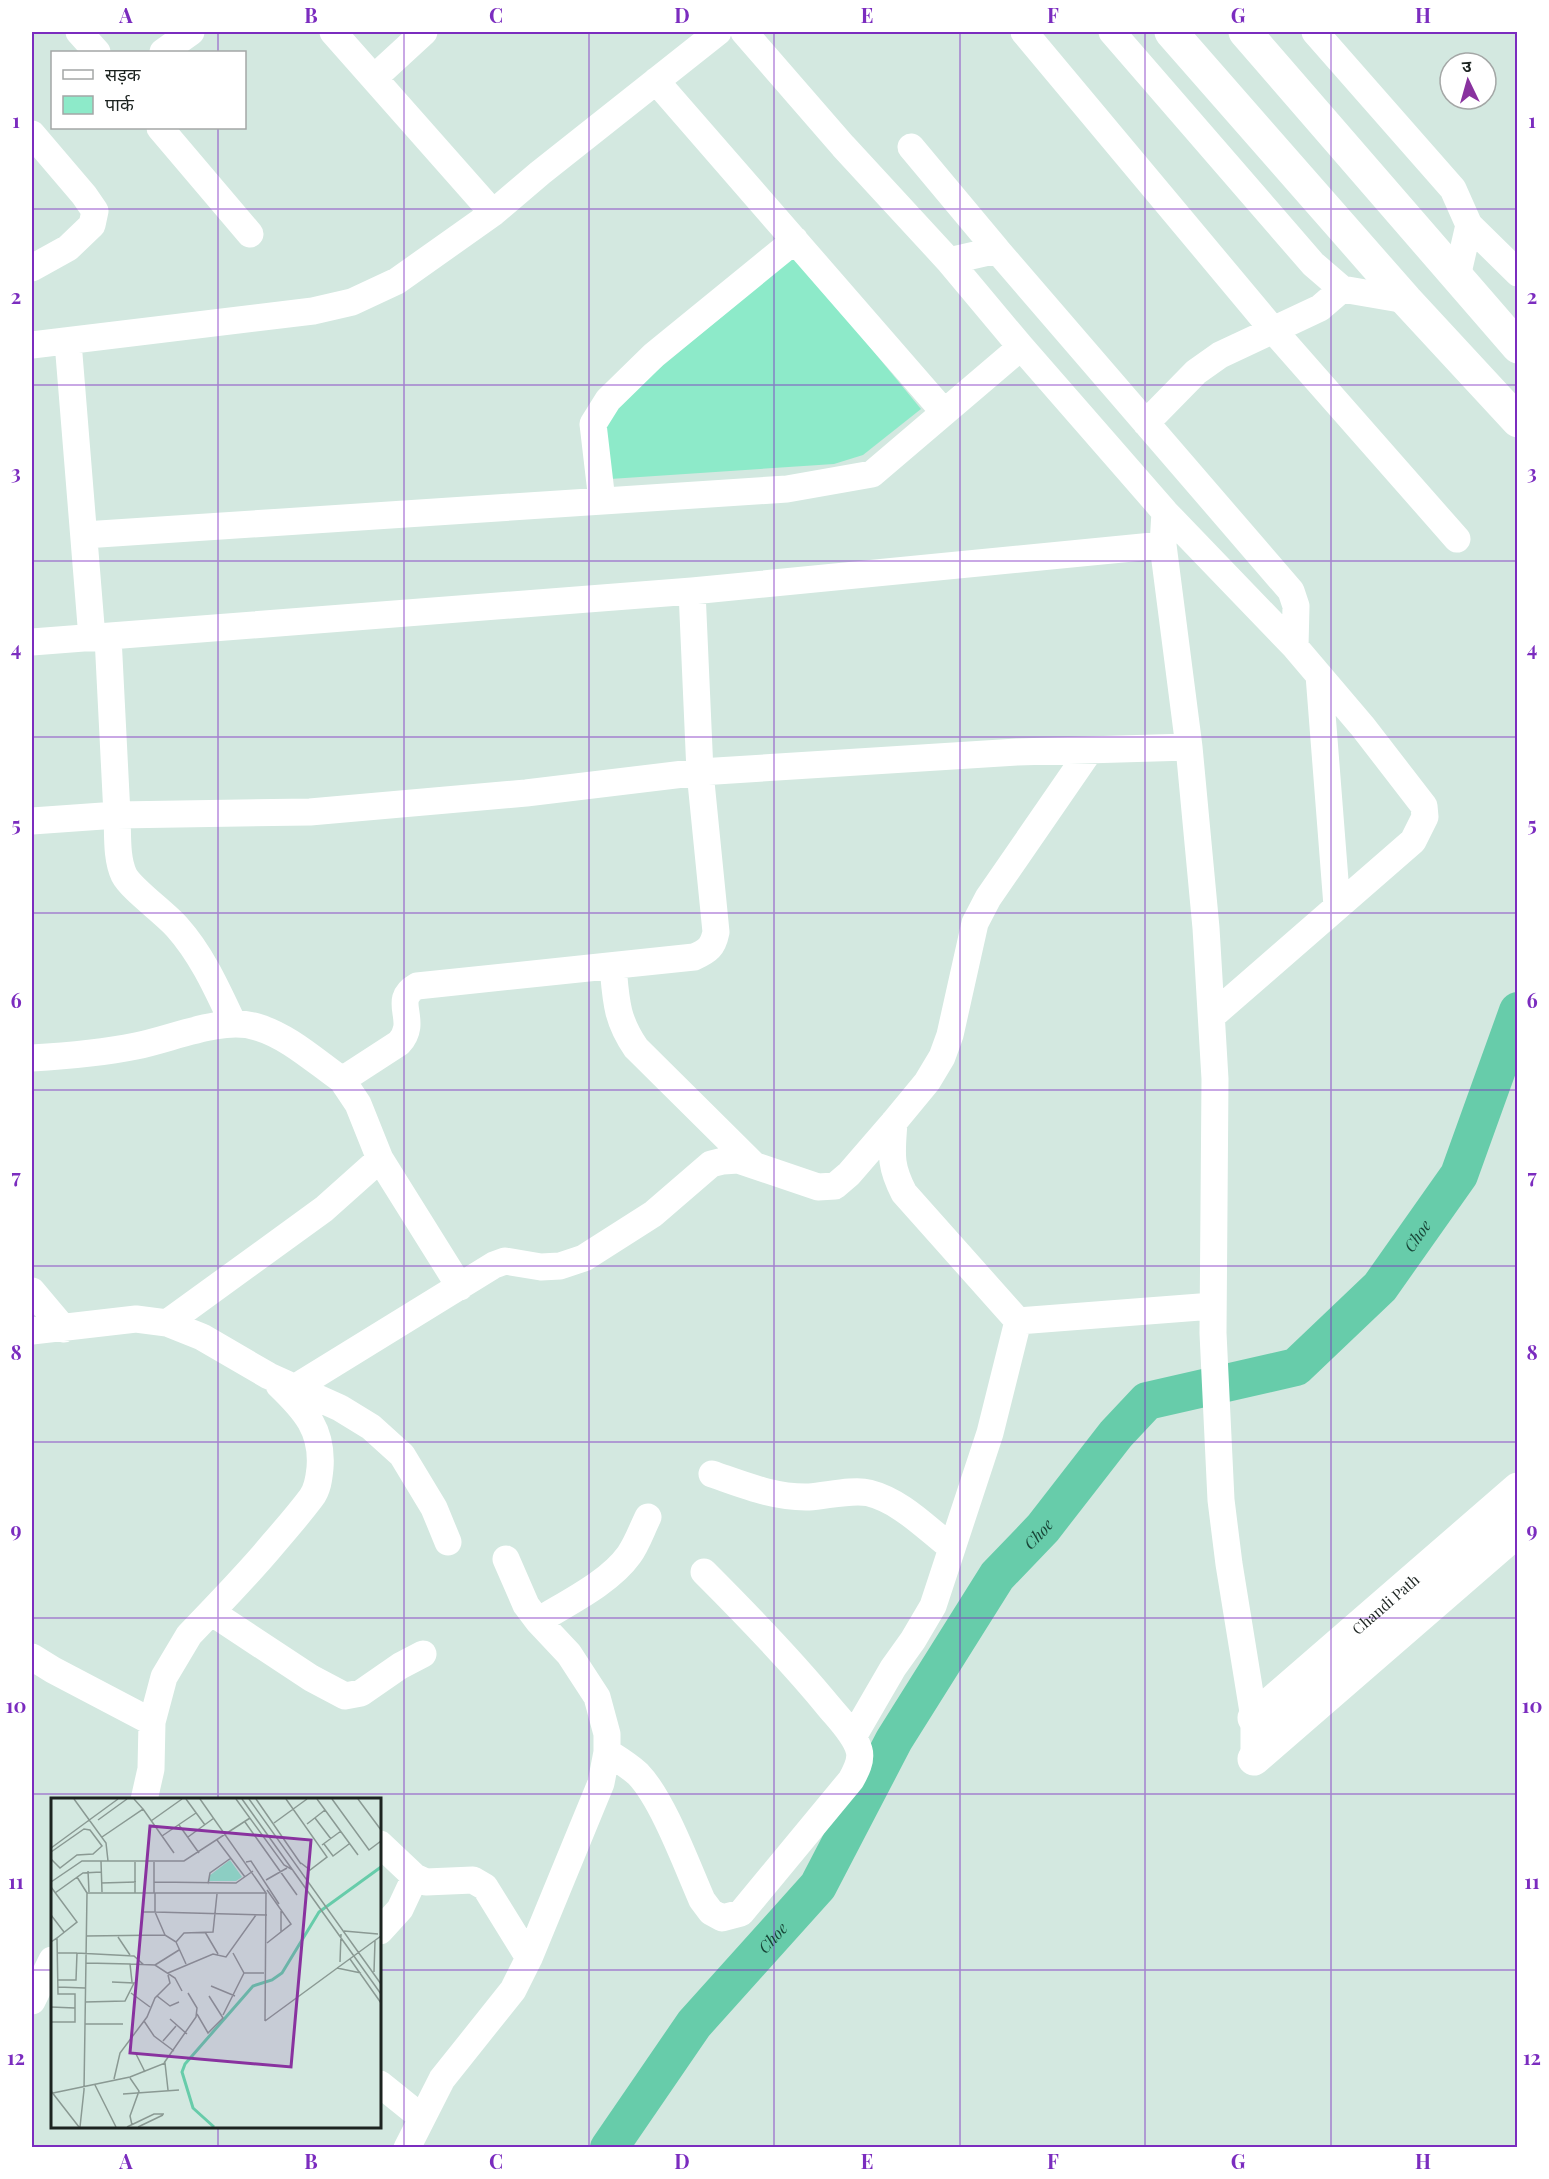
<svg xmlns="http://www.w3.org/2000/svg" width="1549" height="2179" font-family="'Playfair Display','Noto Sans Devanagari',serif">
	<rect width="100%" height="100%" fill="#d3e8e0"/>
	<path fill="#8deac9" d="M 795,256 L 921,409 L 863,455 L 834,464 L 610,479 L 606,425 L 614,406 Z"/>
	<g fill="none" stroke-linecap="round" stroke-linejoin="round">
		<path stroke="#67ccaa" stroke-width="38" id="s1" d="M 609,2148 L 694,2024 L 818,1886 L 894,1740 L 997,1576 L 1043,1528 L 1116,1434 L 1147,1401 L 1296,1367 L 1380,1287 L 1459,1175 L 1518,1011"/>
		<path stroke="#fff" stroke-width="27" d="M 79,32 L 97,52
			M 333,32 L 493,213
			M 1024,32 L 1274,331 L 1457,539
			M 1112,32 L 1313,264 L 1342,289 L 1406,300
			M 1315,32 L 1453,189 L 1469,225 L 1457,277
			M 163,52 L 191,32
			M 374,78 L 424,32
			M 656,81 L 944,412
			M 160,128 L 250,234
			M 32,134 L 84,195 L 95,211 L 92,225 L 68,248 L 32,268
			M 911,147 L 997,250
			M 1469,225 L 1518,273
			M 949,261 L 997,250 L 1291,591 L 1296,606 L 1295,647
			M 68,342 L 92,638
			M 32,345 L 313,311 L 352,302 L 397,281 L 493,213 L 540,173 L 718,32
			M 1146,423 L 1196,372 L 1220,355 L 1320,308 L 1342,289
			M 602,501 L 593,424 L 608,400 L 654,355 L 795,240
			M 1165,512 L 1295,647 L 1363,727 L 1424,806 L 1425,817 L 1413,841 L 1212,1016
			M 84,535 L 787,489 L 872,474 L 1021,347
			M 1163,545 L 1189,747 L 1206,928 L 1215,1079 L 1213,1333 L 1221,1500 L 1229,1564 L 1254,1718 L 1254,1759
			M 108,637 L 117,815 L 310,812 L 526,793 L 700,772 L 1017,752 L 1189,747
			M 32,642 L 692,591 L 1163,545 L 1165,512 L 1021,347 L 949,261 L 843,146 L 744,32
			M 1319,675 L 1337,906
			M 32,821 L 117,815 C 118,834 116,858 124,875 C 131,889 165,913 177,927 C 202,955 217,989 233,1023
			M 613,966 C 616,1000 616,1019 636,1048 L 754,1165
			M 32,1058 C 67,1056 102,1053 136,1046 C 172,1039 222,1016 257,1027 C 288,1036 315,1061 342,1080 L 399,1043 C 420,1020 390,1001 417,986 L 694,957 C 708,951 713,947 716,932 L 700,772 L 692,591
			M 342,1080 L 358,1104 L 380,1159 L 460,1287
			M 894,1122 C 892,1153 889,1164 904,1193 L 1018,1321 L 1213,1306
			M 32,1291 L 64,1329
			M 167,1323 L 324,1209 L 380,1159
			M 32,1331 L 136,1319 L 167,1323 L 202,1337 L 269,1376 L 340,1408 L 371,1427 L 402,1455 L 434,1508 L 448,1542
			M 296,1387 L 494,1265 L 505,1261 L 541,1267 L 560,1266 L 584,1258 L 653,1214 L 711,1164 L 723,1161 L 738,1160 L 818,1187 L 835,1186 L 849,1174 L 894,1122 L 927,1082 L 942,1057 L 950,1035 L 975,923 L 988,898 L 1090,750
			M 712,1474 C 744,1485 775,1498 809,1497 C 826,1496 853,1489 869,1493 C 901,1501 926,1528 952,1548
			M 211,1612 C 232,1590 253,1568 273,1544 C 286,1529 299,1514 311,1498 C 318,1489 319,1478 320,1468 C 323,1430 305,1410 279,1385
			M 538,1621 C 567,1603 609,1583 629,1555 C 637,1544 642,1529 648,1517
			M 32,1657 L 53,1670 L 152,1722
			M 853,1737 L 893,1668 L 913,1640 L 933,1606 L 990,1433 L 1018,1321
			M 607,1752 C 618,1759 628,1765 638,1774 C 663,1800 687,1866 702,1900 L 711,1912 L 722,1918 L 741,1913 L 851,1780 C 856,1771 862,1760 859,1750 C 855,1735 840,1720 830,1708 C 791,1660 748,1616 704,1572
			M 144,1800 L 151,1769 L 152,1722 L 164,1677 L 189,1635 L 211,1612 L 311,1678 L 345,1696 L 361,1693 L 400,1666 L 423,1654
			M 380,1844 L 415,1877 L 426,1882 L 473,1880 L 485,1887 L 529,1958
			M 380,1931 L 400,1909 L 415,1877
			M 32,2001 L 52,1960
			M 380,2084 L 421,2117
			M 407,2148 L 442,2079 L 513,1990 L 529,1958 L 601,1783 L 607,1752 L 607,1734 L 597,1697 L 569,1654 L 538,1621 L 526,1605 L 506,1559"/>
		<g stroke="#fff" stroke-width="33">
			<path d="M 1171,32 L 1406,300 L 1518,421"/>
			<path d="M 1245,32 L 1518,347"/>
			<path id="s2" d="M 1254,1718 L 1518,1489"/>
			<path d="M 1254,1759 L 1518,1530"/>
		</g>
	</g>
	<path fill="none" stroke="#7b2cbf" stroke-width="1.5" stroke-opacity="0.55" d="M 218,32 L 218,52M 404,32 L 404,2148M 589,32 L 589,2148M 774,32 L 774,2148M 960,32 L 960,2148M 1145,32 L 1145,2148M 1331,32 L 1331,2148M 218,128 L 218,1800M 32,209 L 1518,209M 32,385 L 1518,385M 32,561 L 1518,561M 32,737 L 1518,737M 32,913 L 1518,913M 32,1090 L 1518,1090M 32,1266 L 1518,1266M 32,1442 L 1518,1442M 32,1618 L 1518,1618M 32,1794 L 1518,1794M 32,1970 L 52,1970M 380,1970 L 1518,1970M 218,2126 L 218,2148"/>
	<g text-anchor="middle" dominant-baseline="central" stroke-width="5" stroke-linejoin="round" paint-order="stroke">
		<g font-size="15" fill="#1c2320" stroke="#fff">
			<text stroke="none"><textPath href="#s2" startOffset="174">Chandi Path</textPath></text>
		</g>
		<g font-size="16" font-style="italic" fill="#174436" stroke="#fff">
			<text stroke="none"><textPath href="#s1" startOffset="1257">Choe</textPath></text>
			<text stroke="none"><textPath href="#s1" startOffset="753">Choe</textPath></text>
			<text stroke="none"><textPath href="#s1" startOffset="267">Choe</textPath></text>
		</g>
	</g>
	<g transform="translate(51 1798)">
		<rect width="330" height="330" fill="#d3e8e0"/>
		<path d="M 179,62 L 191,79 L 185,83 L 158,83 L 158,78 Z" fill="#8deac9"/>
		<path fill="none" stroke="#67ccaa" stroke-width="3" d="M 163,329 L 142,310 L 131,274 L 134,266 L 202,188 L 221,182 L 231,175 L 268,114 L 330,69"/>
		<path fill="none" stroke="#8a9993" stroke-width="1.5" d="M 23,1 L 55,45 L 57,63M 135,1 L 154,27M 185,1 L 233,67 L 242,72M 191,1 L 330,196M 198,1 L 330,186M 205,1 L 250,66M 235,1 L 276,59 L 259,72 L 250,65M 266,1 L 307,57M 281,1 L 318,52 L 330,43M 307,1 L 330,32M 92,11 L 123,55M 264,20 L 280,41M 47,22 L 76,1M 100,23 L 131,1M 194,24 L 246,97M 223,25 L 256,1M 256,26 L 274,12M 128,27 L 148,55M 111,38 L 145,15M 51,39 L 92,11 L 83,1M 137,39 L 163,20M 166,42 L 194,79M 273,46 L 282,58 L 298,46M 271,47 L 290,33M 0,50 L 67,1M 0,54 L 33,31 L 39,32 L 51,48 L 42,56 L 26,57 L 9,70 L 0,61M 50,63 L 51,94M 84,64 L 84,95M 195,64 L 200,63 L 228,106M 37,73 L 38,94M 26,79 L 36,95M 215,82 L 236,70M 0,84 L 31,63 L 133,63 L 199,20M 103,84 L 185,85 L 202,73M 50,85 L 85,84M 157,86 L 159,75 L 180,60M 0,89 L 26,124 L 6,140M 4,95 L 32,75 L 50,74M 103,95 L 103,64M 104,95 L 104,114 L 216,117M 92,114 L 104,114 L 114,137M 0,117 L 13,134M 293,133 L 327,136M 154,134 L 167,156M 230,134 L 230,111M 35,138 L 114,137 L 125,144 L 133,135 L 162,134 L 166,96M 67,139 L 79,157M 0,144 L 6,140 L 7,196 L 24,196 L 24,224 L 0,224M 125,144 L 135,166M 216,145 L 240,126 L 216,92M 7,155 L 26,155M 182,155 L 193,175 L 213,175M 299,161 L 330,205M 289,164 L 290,136M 35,165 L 79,166 L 81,184M 79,166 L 104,167 L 124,180 L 131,193M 104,167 L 128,152M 286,170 L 310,175M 323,174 L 324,143M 117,175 L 162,156 L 175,159 L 205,117M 7,182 L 25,182 L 26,155 L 83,158 L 93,167M 160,188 L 184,198M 7,189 L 34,190M 80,195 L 99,209M 106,198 L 119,185 L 117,177M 34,204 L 74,203 L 83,185 L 61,184M 0,209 L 24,210M 146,216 L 157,235 L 172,220 L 158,198M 172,217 L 193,175M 119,221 L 136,236M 93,223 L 103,238 L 123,253M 214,223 L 215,95M 214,223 L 330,138M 34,226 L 72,226M 112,243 L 125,228M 84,254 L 94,274M 113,265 L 145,219 L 146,210 L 137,195M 79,280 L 88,293 L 79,318 L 81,327M 63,281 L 69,255 L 96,219 L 104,200 L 106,198 L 119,208 L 128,204M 44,287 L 65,329M 0,293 L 28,329M 2,295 L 79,279 L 114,265 L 117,292M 72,296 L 128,292M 29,329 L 33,292 L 36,95 L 215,95 L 149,1M 76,329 L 103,316 L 113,316M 87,329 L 112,317"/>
		<path fill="#89329f" fill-opacity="0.15" stroke="#89329f" stroke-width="3" d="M 99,28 L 260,42 L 240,269 L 79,255 Z"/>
		<rect width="330" height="330" fill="none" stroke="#1c2320" stroke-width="3"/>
	</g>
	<rect width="1549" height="2179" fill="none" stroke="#ffffff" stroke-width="66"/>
	<rect x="51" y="51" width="195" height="78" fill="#ffffff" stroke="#a4a7a6" stroke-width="1.5"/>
	<rect x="63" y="70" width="30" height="9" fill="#ffffff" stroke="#a4a7a6" stroke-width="1.5"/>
	<text x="105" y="81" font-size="18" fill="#1c2320">सड़क</text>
	<rect x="63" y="96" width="30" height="18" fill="#8deac9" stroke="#a4a7a6" stroke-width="1.5"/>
	<text x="105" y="111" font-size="18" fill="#1c2320">पार्क</text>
	<g transform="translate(1468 81) rotate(355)"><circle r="28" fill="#ffffff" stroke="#a4a7a6" stroke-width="1.5"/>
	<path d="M0-4.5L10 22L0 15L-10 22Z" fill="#89329f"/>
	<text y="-9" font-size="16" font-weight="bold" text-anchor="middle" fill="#1c2320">उ</text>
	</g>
	<rect x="33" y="33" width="1483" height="2113" fill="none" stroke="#7b2cbf" stroke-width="2"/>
	<g font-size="20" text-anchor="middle" font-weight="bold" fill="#7b2cbf">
		<text x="126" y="23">A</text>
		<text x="311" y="23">B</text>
		<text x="496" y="23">C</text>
		<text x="682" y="23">D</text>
		<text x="867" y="23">E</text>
		<text x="1053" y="23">F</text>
		<text x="1238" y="23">G</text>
		<text x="1423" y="23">H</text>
		<text x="16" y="128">1</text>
		<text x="1532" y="128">1</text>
		<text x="16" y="304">2</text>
		<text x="1532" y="304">2</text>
		<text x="16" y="480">3</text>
		<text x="1532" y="480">3</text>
		<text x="16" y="656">4</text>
		<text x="1532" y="656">4</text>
		<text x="16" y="832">5</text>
		<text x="1532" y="832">5</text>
		<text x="16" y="1008">6</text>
		<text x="1532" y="1008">6</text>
		<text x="16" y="1184">7</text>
		<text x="1532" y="1184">7</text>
		<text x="16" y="1360">8</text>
		<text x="1532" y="1360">8</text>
		<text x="16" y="1537">9</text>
		<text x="1532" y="1537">9</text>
		<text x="16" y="1713">10</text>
		<text x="1532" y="1713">10</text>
		<text x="16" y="1889">11</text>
		<text x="1532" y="1889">11</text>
		<text x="16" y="2065">12</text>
		<text x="1532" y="2065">12</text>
		<text x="126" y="2169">A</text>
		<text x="311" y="2169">B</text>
		<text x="496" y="2169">C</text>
		<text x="682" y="2169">D</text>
		<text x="867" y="2169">E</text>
		<text x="1053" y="2169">F</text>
		<text x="1238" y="2169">G</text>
		<text x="1423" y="2169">H</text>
	</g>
</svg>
